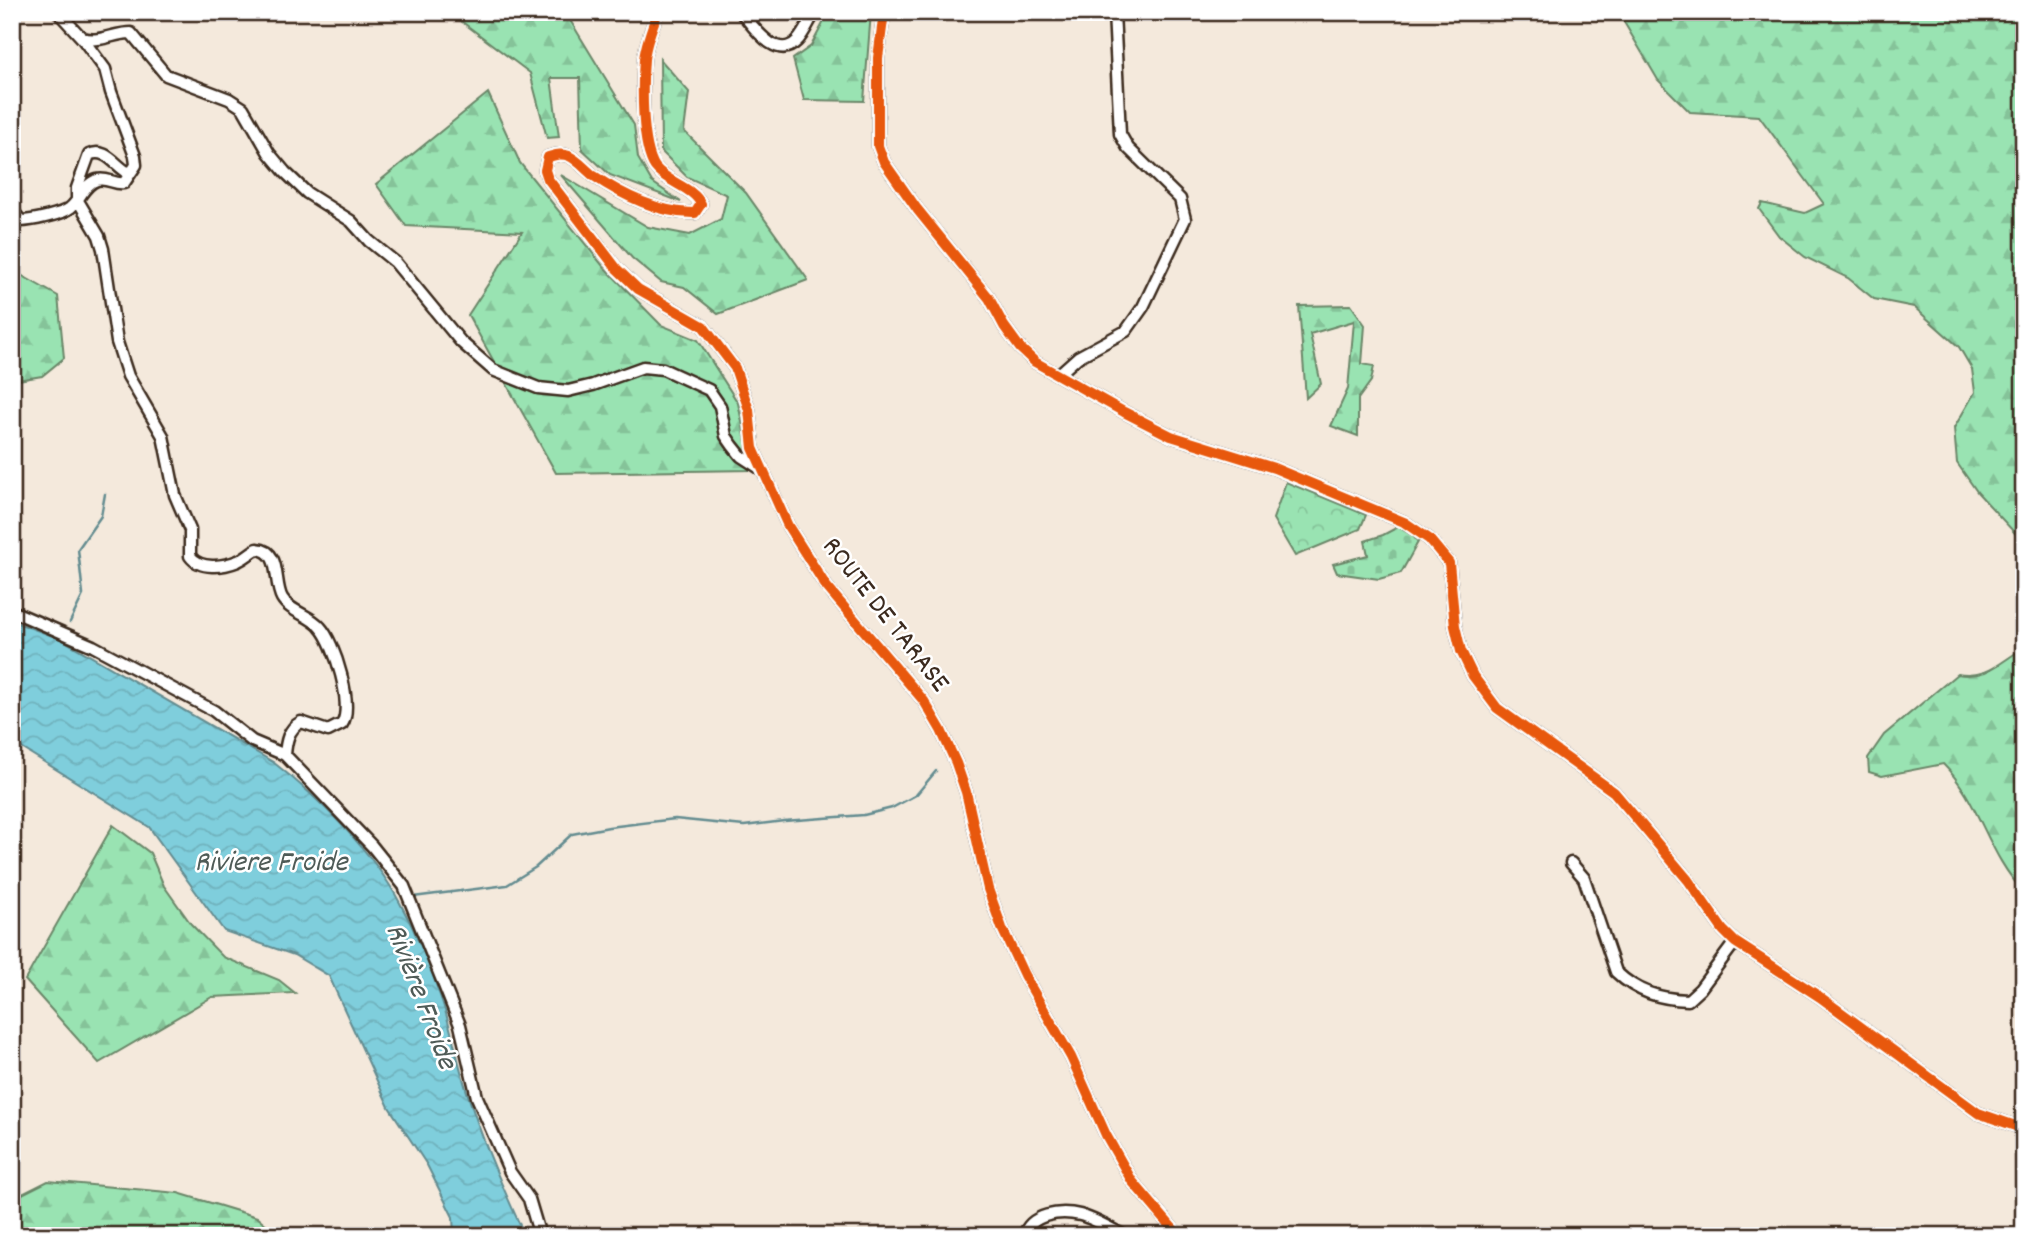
<svg xmlns="http://www.w3.org/2000/svg" width="2036" height="1248" font-family="Dekko,sans-serif">
	<defs>
		<pattern id="forest-firs" width="22" height="20" patternUnits="userSpaceOnUse" patternTransform="scale(1.75)"><rect width="22" height="20" fill="#99e3b2"/><path d="M5 1l3.5 6h-7zM16 11l3.5 6h-7z" fill="#85c399"/></pattern>
		<pattern id="cemetery-stones" width="16" height="16" patternUnits="userSpaceOnUse" patternTransform="scale(1.75)"><rect width="16" height="16" fill="#99e3b2"/><path d="M2 7V4a2 2 0 0 1 4 0v3zM10 15v-3a2 2 0 0 1 4 0v3z" fill="#85c399"/></pattern>
		<pattern id="park-crowns" width="20" height="18" patternUnits="userSpaceOnUse" patternTransform="scale(1.75)"><rect width="20" height="18" fill="#99e3b2"/><path d="M2 6a3 3 0 1 1 6 0M12 15a3 3 0 1 1 6 0" fill="none" stroke="#85c399"/></pattern>
		<pattern id="water-waves" width="16" height="10" patternUnits="userSpaceOnUse" patternTransform="scale(1.75)"><rect width="16" height="10" fill="#7fcedc"/><path d="M0 5q4-4 8 0t8 0" fill="none" stroke="#6fb1bc"/></pattern>
	</defs>
	<rect width="100%" height="100%" fill="#f4e9dc"/>
	<filter id="ink" filterUnits="userSpaceOnUse"><feTurbulence type="fractalNoise" baseFrequency=".0143" numOctaves="2"/><feDisplacementMap in="SourceGraphic" scale="14" xChannelSelector="R" yChannelSelector="G"/><feConvolveMatrix kernelMatrix="1 2 1 2 8 2 1 2 1" color-interpolation-filters="sRGB"/></filter>
	<g filter="url(#ink)">
		<path fill="url(#forest-firs)" stroke="#6a8668" stroke-width="2" d="M 449,12 L 565,12 L 634,125 L 638,158 L 652,182 L 681,202 L 610,175 L 582,149 L 580,78 L 551,78 L 559,137 L 547,138 L 530,73 Z
			M 829,12 L 871,12 L 864,101 L 804,100 L 793,59 L 811,46 Z
			M 1618,12 L 2024,12 L 2024,543 L 1978,493 L 1957,463 L 1954,428 L 1975,392 L 1972,369 L 1959,347 L 1914,307 L 1874,299 L 1848,278 L 1805,257 L 1779,236 L 1759,209 L 1762,203 L 1805,213 L 1824,204 L 1759,116 L 1690,112 L 1658,80 Z
			M 660,59 L 689,92 L 684,131 L 746,193 L 808,280 L 718,314 L 684,287 L 661,282 L 632,258 L 561,175 L 648,227 L 690,235 L 721,219 L 727,195 L 687,177 L 661,151 Z
			M 488,93 L 520,163 L 603,266 L 661,325 L 698,340 L 738,403 L 752,470 L 556,473 L 468,315 L 522,232 L 406,226 L 376,184 Z
			M 12,270 L 58,296 L 64,358 L 42,376 L 12,381 Z
			M 1351,305 L 1365,325 L 1362,364 L 1374,366 L 1371,381 L 1358,399 L 1358,436 L 1331,426 L 1348,389 L 1354,321 L 1310,334 L 1321,384 L 1306,398 L 1299,306 Z
			M 2024,648 L 2024,892 C 1987,854 1980,801 1943,764 L 1882,776 L 1869,772 L 1868,758 L 1884,735 L 1957,674 C 1988,679 1998,663 2024,648 Z
			M 113,825 L 150,853 L 164,886 L 191,924 L 223,957 L 279,980 L 295,993 L 212,997 L 99,1063 L 25,980 Z
			M 48,1181 L 178,1193 L 257,1217 L 280,1236 L 12,1236 L 12,1199 Z"/>
		<path fill="url(#cemetery-stones)" stroke="#6a8668" stroke-width="2" d="M 1398,527 L 1413,536 L 1418,542 L 1401,573 L 1379,579 L 1337,573 L 1333,564 L 1368,555 L 1365,541 L 1383,535 Z"/>
		<path fill="url(#park-crowns)" stroke="#6a8668" stroke-width="2" d="M 1286,482 L 1366,515 L 1360,529 L 1295,556 L 1273,519 Z"/>
		<path fill="url(#water-waves)" stroke="#648c90" stroke-width="2" d="M 12,621 L 61,639 L 273,762 C 318,797 374,853 400,903 C 417,934 431,968 442,1001 C 453,1033 458,1066 469,1098 C 484,1145 504,1191 525,1236 L 454,1236 L 453,1217 L 427,1165 L 389,1107 L 329,976 L 294,955 L 224,931 L 149,827 L 12,742 Z"/>
		<g fill="none" stroke-linecap="round" stroke-linejoin="round">
			<path stroke="#648c90" stroke-width="2.5" d="M 70,622 L 83,595 L 78,549 L 101,516 L 105,494
				M 413,897 L 507,885 L 536,867 L 572,834 L 609,827 L 675,819 L 744,826 L 784,821 L 864,815 L 892,808 L 916,795 L 936,771"/>
			<g stroke="#3b2a1e" stroke-width="15">
				<path id="street" d="M 58,12 L 82,38 L 105,69 L 111,92 L 135,156 L 136,165 L 132,171 L 127,172 C 115,165 105,147 89,155 L 77,188 L 77,199 L 99,236 L 103,249 L 117,342 L 128,376 L 163,436 L 175,495 L 190,530 L 190,556 C 200,570 223,567 238,561 C 245,558 251,552 257,549 C 282,551 273,582 282,598 C 290,612 310,615 320,627 C 335,643 354,706 342,724 L 328,731 L 301,722 C 288,729 286,742 285,755
					M 658,12 C 652,27 646,43 644,59 C 642,85 641,146 655,167 C 667,183 693,187 701,204 L 695,213 C 661,214 622,195 594,176 C 586,170 578,160 569,156 C 561,153 556,155 548,157 L 545,170 L 548,179 L 617,269 L 638,289 L 703,326 L 735,368 L 749,410 L 753,448 L 788,526 L 826,586 L 924,701 L 941,730 L 956,763 L 966,792 L 988,889 L 1002,928 L 1024,975 L 1071,1057 L 1106,1135 L 1132,1181 L 1179,1236
					M 741,12 C 753,26 776,62 797,41 C 804,34 809,21 815,12
					M 884,12 L 878,58 L 878,146 L 884,162 L 917,209 L 989,298 L 1004,326 L 1020,348 L 1035,362 L 1124,412 L 1171,436 L 1274,468 L 1404,522 L 1429,539 L 1449,563 L 1455,626 L 1461,651 L 1473,676 L 1497,708 L 1614,792 L 1688,880 L 1723,930 L 1735,942 L 1820,997 L 1978,1113 L 2024,1129
					M 82,38 C 101,43 113,33 131,33 L 166,75 L 229,99 L 243,108 L 269,153 L 285,172 L 307,193 L 351,221 L 369,241 L 395,262 L 461,342 L 493,370 L 538,388 L 568,391 L 593,385 L 643,367 L 663,369 L 709,390 L 720,406 L 726,436 L 733,446 L 741,456 L 761,469
					M 12,210 L 21,221 C 31,221 63,214 70,208 C 80,200 84,184 97,180 C 107,177 115,185 124,183 L 132,171
					M 1059,374 L 1078,357 L 1126,331 L 1143,307 L 1185,219 L 1180,199 L 1128,148 L 1120,134 L 1114,12
					M 12,611 L 93,646 L 214,711 L 252,741 L 285,755 L 372,846 L 404,886 L 460,1025 L 477,1097 L 510,1172 L 529,1199 L 540,1236
					M 1571,863 L 1584,878 L 1616,972 C 1637,992 1660,999 1688,1000 L 1700,989 L 1735,942
					M 1024,1236 C 1030,1214 1060,1210 1080,1215 C 1095,1219 1111,1229 1125,1236"/>
			</g>
			<use href="#street" stroke="#fff" stroke-width="10"/>
			<g stroke="#fff" stroke-width="15">
				<path id="cycleway" d="M 658,12 C 652,27 646,43 644,59 C 642,85 641,146 655,167 C 667,183 693,187 701,204 L 695,213 C 661,214 622,195 594,176 C 586,170 578,160 569,156 C 561,153 556,155 548,157 L 545,170 L 548,179 L 617,269 L 638,289 L 703,326 L 735,368 L 749,410 L 753,448 L 788,526 L 826,586 L 924,701 L 941,730 L 956,763 L 966,792 L 988,889 L 1002,928 L 1024,975 L 1071,1057 L 1106,1135 L 1132,1181 L 1179,1236
					M 884,12 L 878,58 L 878,146 L 884,162 L 917,209 L 989,298 L 1004,326 L 1020,348 L 1035,362 L 1124,412 L 1171,436 L 1274,468 L 1404,522 L 1429,539 L 1449,563 L 1455,626 L 1461,651 L 1473,676 L 1497,708 L 1614,792 L 1688,880 L 1723,930 L 1735,942 L 1820,997 L 1978,1113 L 2024,1129"/>
			</g>
			<use href="#cycleway" stroke="#e8590c" stroke-width="10"/>
		</g>
	</g>
	<g text-anchor="middle" dominant-baseline="central" stroke-width="5" stroke-linejoin="round" paint-order="stroke">
		<g font-size="28" fill="#3b2a1e" stroke="#fff">
			<text transform="translate(884 616) rotate(52)">ROUTE DE TARASE</text>
		</g>
		<g font-size="30" font-style="italic" fill="#4f5b57" stroke="#fff">
			<text x="271" y="864">Riviere Froide</text>
			<text transform="translate(419 997) rotate(69)">Rivière Froide</text>
		</g>
	</g>
	<rect width="2036" height="1248" fill="none" stroke="#fff" stroke-width="42"/>
	<rect x="21" y="21" width="1994" height="1206" fill="none" stroke="#3b2a1e" stroke-width="2.5" filter="url(#ink)"/>
</svg>
